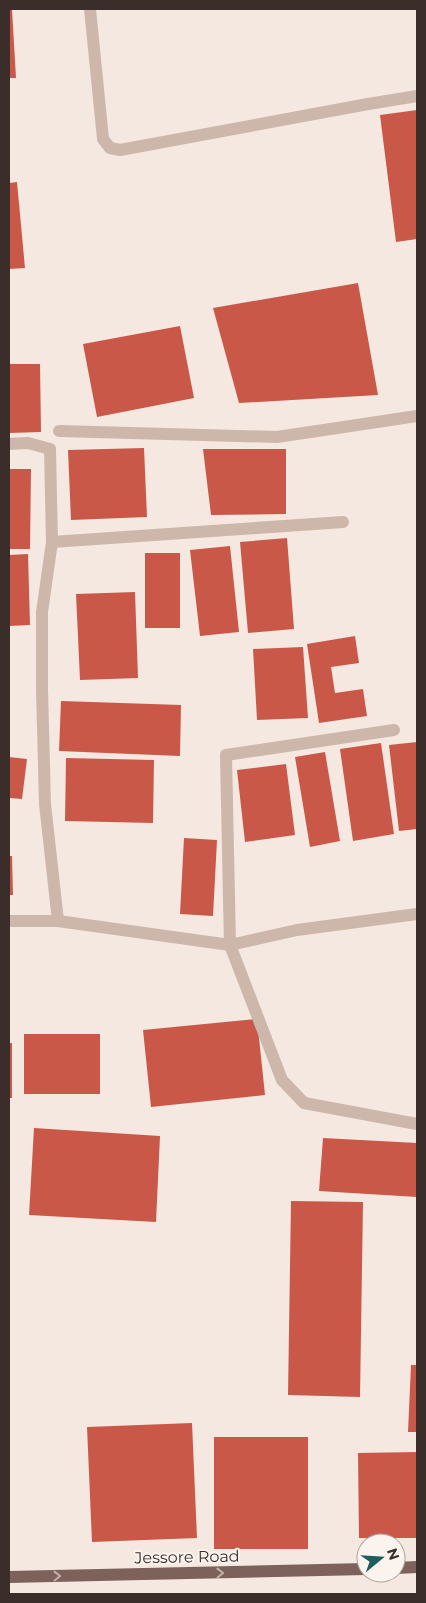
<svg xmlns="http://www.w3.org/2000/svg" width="426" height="1603" font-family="Montserrat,sans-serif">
	<rect width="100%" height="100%" fill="#f4e8e0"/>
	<path fill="#ca5849" d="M 9,9 L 12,9 L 16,78 L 9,78 Z
		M 417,110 L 417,239 L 396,242 L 380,115 Z
		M 17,182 L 25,268 L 9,269 L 9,183 Z
		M 358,283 L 378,395 L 239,403 L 213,308 Z
		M 180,326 L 194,398 L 97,417 L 83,344 Z
		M 9,364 L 40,364 L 41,432 L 9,433 Z
		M 144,448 L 147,517 L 71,520 L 68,450 Z
		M 203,449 L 286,449 L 286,514 L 211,515 Z
		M 9,469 L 31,469 L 30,549 L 9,549 Z
		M 287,538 L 294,629 L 248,633 L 240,542 Z
		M 230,546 L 239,632 L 200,636 L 190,550 Z
		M 145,553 L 180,553 L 180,628 L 145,628 Z
		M 28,554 L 30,625 L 9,626 L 9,555 Z
		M 135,592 L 138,678 L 80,680 L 76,594 Z
		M 355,636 L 359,663 L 331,667 L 335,693 L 363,689 L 367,716 L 319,723 L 307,644 Z
		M 303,647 L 308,718 L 257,720 L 253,649 Z
		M 61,701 L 181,705 L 180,756 L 59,751 Z
		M 417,742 L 417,829 L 399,831 L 389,745 Z
		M 381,743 L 394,834 L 353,841 L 340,749 Z
		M 325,752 L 340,841 L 310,847 L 295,757 Z
		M 9,757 L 27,759 L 22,799 L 9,798 Z
		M 66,758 L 154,760 L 153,823 L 65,821 Z
		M 286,764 L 295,835 L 245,842 L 237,770 Z
		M 184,838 L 217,840 L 213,916 L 180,914 Z
		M 9,856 L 12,856 L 13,895 L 9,895 Z
		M 257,1019 L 265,1095 L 151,1107 L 143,1030 Z
		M 24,1034 L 100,1034 L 100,1094 L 24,1094 Z
		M 9,1043 L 12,1043 L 12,1098 L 9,1098 Z
		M 34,1128 L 160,1136 L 156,1222 L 29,1215 Z
		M 323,1138 L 417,1143 L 417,1197 L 319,1191 Z
		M 291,1201 L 363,1202 L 360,1397 L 288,1395 Z
		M 411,1365 L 417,1365 L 417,1432 L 408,1432 Z
		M 192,1423 L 197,1538 L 92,1542 L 87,1427 Z
		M 214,1437 L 308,1437 L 308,1549 L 214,1549 Z
		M 417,1452 L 417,1538 L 359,1538 L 358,1453 Z"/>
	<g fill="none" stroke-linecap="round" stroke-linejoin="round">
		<path stroke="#cdb7ab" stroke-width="12" d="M 90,9 L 103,139 L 110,148 L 120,150 L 368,104 L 417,96
			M 59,431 L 277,437 L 417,416
			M 9,444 L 28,443 L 50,449 L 52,542 L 42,612 L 42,689 L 45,804 L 58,921
			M 52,542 L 343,522
			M 394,730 L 226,755 L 230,945 L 282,1080 L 304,1103 L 417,1124
			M 9,921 L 58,921 L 230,945 L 297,930 L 417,914"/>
		<path stroke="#7d625b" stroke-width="12" d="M 396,1568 L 417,1567
			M 9,1577 L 366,1569"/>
	</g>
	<defs><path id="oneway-chevron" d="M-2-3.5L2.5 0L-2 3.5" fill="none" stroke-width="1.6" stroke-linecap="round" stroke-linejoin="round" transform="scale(1.25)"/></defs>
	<g stroke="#c2b2ab">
		<use href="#oneway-chevron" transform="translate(220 1573) rotate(-1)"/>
		<use href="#oneway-chevron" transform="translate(57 1576) rotate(-1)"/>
	</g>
	<g text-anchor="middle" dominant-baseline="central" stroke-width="4" stroke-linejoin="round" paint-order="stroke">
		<g font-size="16" fill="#3b2e2a" stroke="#fbf3ed">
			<text transform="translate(187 1557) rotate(-1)">Jessore Road</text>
		</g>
	</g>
	<rect width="426" height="1603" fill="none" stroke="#3b2e2a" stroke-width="20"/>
	<g transform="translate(381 1558) rotate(72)"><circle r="24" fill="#fbf3ed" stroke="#aea49f"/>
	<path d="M0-4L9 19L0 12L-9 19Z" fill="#1e5e5b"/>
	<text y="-8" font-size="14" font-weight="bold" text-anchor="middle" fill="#3b2e2a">N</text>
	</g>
</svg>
